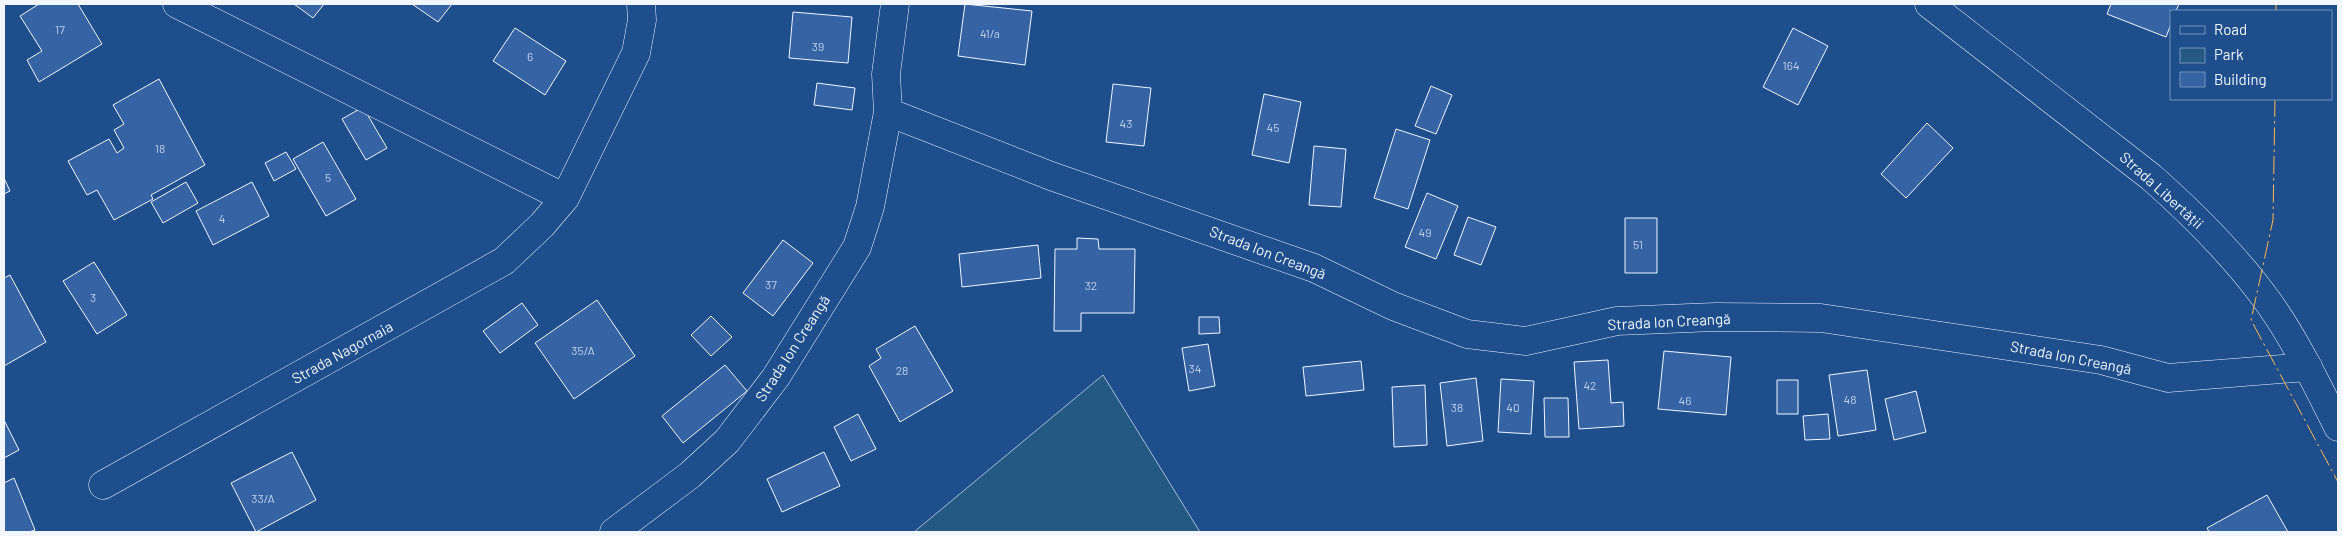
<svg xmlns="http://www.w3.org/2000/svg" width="2342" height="536" font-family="Barlow,sans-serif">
	<rect width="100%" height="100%" fill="#1f4e8c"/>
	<path fill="#245a82" stroke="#a8bbd7" d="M 1103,375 L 1200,532 L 914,532 Z"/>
	<path fill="#3563a3" stroke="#f2f6ff" d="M 39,4 L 78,4 L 102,44 L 39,82 L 27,60 L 42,51 L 20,16 Z
		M 294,4 L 324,4 L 313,18 Z
		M 412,4 L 452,4 L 438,22 Z
		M 965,4 L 1032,11 L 1025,65 L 958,56 Z
		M 2111,4 L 2179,4 L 2176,11 L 2171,11 L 2171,24 L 2166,37 L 2107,14 Z
		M 793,12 L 852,17 L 848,63 L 789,58 Z
		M 515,28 L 566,61 L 545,95 L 493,61 Z
		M 1793,28 L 1828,46 L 1798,105 L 1763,87 Z
		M 159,79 L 205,165 L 151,195 L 153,199 L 114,220 L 97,190 L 87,195 L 68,161 L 109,139 L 117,153 L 124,148 L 114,130 L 124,124 L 113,105 Z
		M 817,83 L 855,88 L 852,110 L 814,105 Z
		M 1113,84 L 1151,88 L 1144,146 L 1106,142 Z
		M 1431,86 L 1452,95 L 1436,134 L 1415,126 Z
		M 1264,94 L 1301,102 L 1289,163 L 1252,155 Z
		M 363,107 L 387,148 L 366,160 L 342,119 Z
		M 1927,123 L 1953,148 L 1906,198 L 1881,174 Z
		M 1396,129 L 1430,140 L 1408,209 L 1374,198 Z
		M 323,142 L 356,199 L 326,216 L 293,159 Z
		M 1314,146 L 1346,149 L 1341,207 L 1309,205 Z
		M 286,152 L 296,169 L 274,181 L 265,163 Z
		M 4,178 L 10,191 L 4,194 Z
		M 186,182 L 198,203 L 163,223 L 151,202 Z
		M 252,182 L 269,216 L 213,245 L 196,211 Z
		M 1427,193 L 1458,206 L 1436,259 L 1405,247 Z
		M 1468,217 L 1496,227 L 1481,265 L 1454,255 Z
		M 1625,218 L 1657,218 L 1657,273 L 1625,273 Z
		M 1077,238 L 1098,239 L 1099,249 L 1135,249 L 1134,313 L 1081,313 L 1081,331 L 1054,331 L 1055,249 L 1077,249 Z
		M 783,240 L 813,263 L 773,316 L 743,293 Z
		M 1038,245 L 1041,278 L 962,287 L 959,254 Z
		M 94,262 L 127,315 L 97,334 L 63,281 Z
		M 10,275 L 46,342 L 4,366 L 4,278 Z
		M 597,300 L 635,356 L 574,399 L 535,343 Z
		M 522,303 L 538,325 L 500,353 L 483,331 Z
		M 711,316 L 732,337 L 711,356 L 691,335 Z
		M 1199,317 L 1219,317 L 1220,333 L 1199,334 Z
		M 915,326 L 953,391 L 900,422 L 869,366 L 881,358 L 876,349 Z
		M 1208,344 L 1215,386 L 1189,391 L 1182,348 Z
		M 1664,351 L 1731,357 L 1726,415 L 1658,409 Z
		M 1608,360 L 1611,403 L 1623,402 L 1624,426 L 1579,429 L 1574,362 Z
		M 1361,361 L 1364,390 L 1306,396 L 1303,367 Z
		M 725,365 L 747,391 L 683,443 L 662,416 Z
		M 1867,370 L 1876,430 L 1838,436 L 1829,375 Z
		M 1476,378 L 1483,441 L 1447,446 L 1440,383 Z
		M 1501,379 L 1534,381 L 1531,434 L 1498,432 Z
		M 1777,380 L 1798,380 L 1798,414 L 1777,414 Z
		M 1425,385 L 1427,445 L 1394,447 L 1392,387 Z
		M 1916,391 L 1926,432 L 1894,440 L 1885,399 Z
		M 1544,398 L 1568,398 L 1569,437 L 1545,437 Z
		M 858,414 L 876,449 L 851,461 L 834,427 Z
		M 1828,414 L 1830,439 L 1805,440 L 1803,416 Z
		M 4,420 L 19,450 L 4,458 Z
		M 292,452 L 316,500 L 256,532 L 231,483 Z
		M 824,452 L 840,486 L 782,512 L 767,479 Z
		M 14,478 L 35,530 L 29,532 L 4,532 L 4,483 Z
		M 2267,495 L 2288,532 L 2209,532 L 2207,528 Z"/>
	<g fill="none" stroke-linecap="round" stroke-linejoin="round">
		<g stroke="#f2f6ff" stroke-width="29">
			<path id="street" d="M 177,4 L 565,198
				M 888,112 L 1051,176 L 1314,268 L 1393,306 L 1467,334 L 1526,341 L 1617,321 L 1715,317 L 1821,318 L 2101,360 L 2168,378 L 2308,367
				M 103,485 L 504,261 L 542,225 L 565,198 L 636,53 L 642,20 L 641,4
				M 614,532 L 690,475 L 727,441 L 776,377 L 857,247 L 870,207 L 888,112 L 886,74 L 895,4"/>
		</g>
		<g stroke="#f2f6ff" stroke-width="29">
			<path id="highway" d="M 1929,4 L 2151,177 C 2194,215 2236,257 2269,303 C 2296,341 2317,385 2338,427"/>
		</g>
		<use href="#street" stroke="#1f4e8c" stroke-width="28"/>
		<use href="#highway" stroke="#1f4e8c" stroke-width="28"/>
		<path stroke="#ffb74d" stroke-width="1" stroke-dasharray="18 4 2.5 4" stroke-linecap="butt" d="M 2276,11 L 2276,4
			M 2275,99 L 2273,220 L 2251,320 L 2338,482"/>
	</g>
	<g text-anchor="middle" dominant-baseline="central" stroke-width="4" stroke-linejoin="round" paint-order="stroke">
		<g font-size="12" fill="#c3d1e8">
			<text x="60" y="29">17</text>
			<text x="990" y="33">41/a</text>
			<text x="818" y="46">39</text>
			<text x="530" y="56">6</text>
			<text x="1791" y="65">164</text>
			<text x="1126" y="123">43</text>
			<text x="1273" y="127">45</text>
			<text x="160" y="148">18</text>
			<text x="328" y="177">5</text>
			<text x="222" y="218">4</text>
			<text x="1425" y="232">49</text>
			<text x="1638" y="244">51</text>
			<text x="771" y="284">37</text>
			<text x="1091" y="285">32</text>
			<text x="93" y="297">3</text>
			<text x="583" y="350">35/A</text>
			<text x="1195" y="368">34</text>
			<text x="902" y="370">28</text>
			<text x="1590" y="385">42</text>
			<text x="1850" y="399">48</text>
			<text x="1685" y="400">46</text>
			<text x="1457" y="407">38</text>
			<text x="1513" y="407">40</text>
			<text x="263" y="498">33/A</text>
		</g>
		<g font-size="15" fill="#f2f6ff" stroke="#1f4e8c">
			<text transform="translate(2162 190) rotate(42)">Strada Libertății</text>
			<text transform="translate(1268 252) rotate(21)">Strada Ion Creangă</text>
			<text transform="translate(1669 321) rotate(-3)">Strada Ion Creangă</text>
			<text transform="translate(792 348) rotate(-57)">Strada Ion Creangă</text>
			<text transform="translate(342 352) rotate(-29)">Strada Nagornaia</text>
			<text transform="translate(2071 357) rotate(11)">Strada Ion Creangă</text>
		</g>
	</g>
	<rect width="2342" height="536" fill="none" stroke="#f2f6ff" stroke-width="10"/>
	<rect x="2170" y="10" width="162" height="90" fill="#1f4e8c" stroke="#7391ba"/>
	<rect x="2180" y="26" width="25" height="8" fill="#1f4e8c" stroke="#7391ba"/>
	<text x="2214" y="35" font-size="15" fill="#f2f6ff">Road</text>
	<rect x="2180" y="48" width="25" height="15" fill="#245a82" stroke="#7391ba"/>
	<text x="2214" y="60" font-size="15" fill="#f2f6ff">Park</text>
	<rect x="2180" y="72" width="25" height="15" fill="#3563a3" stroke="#7391ba"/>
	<text x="2214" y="85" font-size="15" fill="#f2f6ff">Building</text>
</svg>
